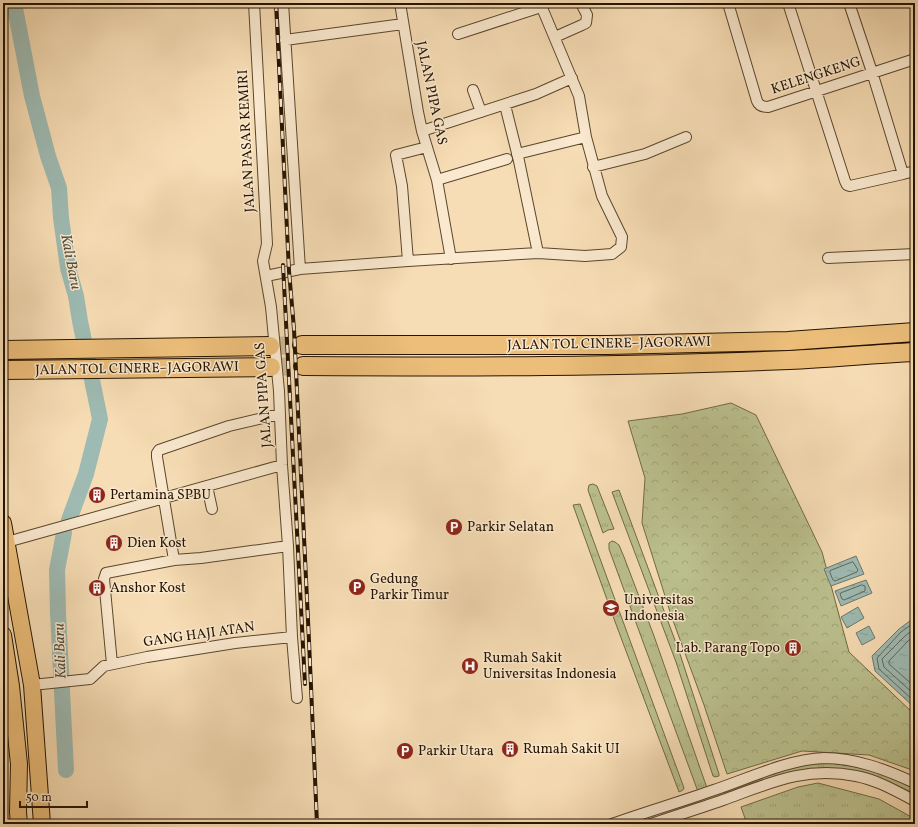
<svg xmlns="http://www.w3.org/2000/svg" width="918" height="827" font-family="Vollkorn,serif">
	<defs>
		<pattern id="grass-tufts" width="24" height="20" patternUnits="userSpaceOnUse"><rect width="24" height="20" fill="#bbc18e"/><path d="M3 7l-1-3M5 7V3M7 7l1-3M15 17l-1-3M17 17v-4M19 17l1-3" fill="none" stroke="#a1a579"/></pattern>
		<pattern id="forest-crowns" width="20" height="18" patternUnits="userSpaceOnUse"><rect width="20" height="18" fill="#bbc18e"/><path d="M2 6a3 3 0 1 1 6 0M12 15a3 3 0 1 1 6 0" fill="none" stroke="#a1a579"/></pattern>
		<pattern id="water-ripples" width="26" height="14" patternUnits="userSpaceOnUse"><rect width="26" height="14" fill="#9ebbb3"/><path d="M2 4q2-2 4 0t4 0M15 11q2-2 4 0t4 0" fill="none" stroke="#88a098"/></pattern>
	</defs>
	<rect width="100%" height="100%" fill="#f7ddb5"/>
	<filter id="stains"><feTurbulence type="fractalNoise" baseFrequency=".005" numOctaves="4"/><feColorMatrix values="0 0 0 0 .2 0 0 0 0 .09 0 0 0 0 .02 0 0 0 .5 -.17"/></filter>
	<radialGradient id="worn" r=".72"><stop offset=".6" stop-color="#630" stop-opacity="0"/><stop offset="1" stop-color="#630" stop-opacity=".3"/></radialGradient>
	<path fill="url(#grass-tufts)" stroke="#706a47" d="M 593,484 L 597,486 L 614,529 L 608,530 L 603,533 L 588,490 L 589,485 Z
		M 619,490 L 679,651 L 719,774 L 719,776 L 715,777 L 713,776 L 676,662 L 612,492 Z
		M 580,504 L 684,788 L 683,790 L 679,792 L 614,619 L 573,505 Z
		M 612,541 L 615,542 L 619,545 L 624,557 L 654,636 L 707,788 L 698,791 L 697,789 L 609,549 L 609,543 Z
		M 824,762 L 851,766 L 872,770 L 915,789 L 915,794 L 896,785 L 863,772 L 825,768 L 808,769 L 726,794 L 724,792 L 724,791 C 757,777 789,767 824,762 Z
		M 818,783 L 879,799 L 915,819 L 915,824 L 747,824 L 741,807 L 798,787 Z"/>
	<path fill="url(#forest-crowns)" stroke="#706a47" d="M 731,403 L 756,415 L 822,552 L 849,652 L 915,715 L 915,771 L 869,755 L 802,751 L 727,774 L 704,705 L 671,615 L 642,523 L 645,478 L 628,421 L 682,414 Z"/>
	<path fill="url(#water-ripples)" stroke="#6e786b" d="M 856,556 L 864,574 L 831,586 L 824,569 Z
		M 866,580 L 872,593 L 841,606 L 835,591 Z
		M 858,607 L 864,618 L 847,628 L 841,617 Z
		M 914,618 L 915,619 L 915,708 L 875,671 L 872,656 L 899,629 Z
		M 869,626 L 875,638 L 862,645 L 856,633 Z"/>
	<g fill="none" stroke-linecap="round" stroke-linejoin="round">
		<path stroke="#62685a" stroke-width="1" d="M 853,562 L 858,570 L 857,572 L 835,581 L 833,580 L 830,573 L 830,571 Z
			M 862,585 L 865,586 L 865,591 L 844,600 L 842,599 L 840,594 L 841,593 Z
			M 915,622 L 901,632 L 877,658 L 879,669 L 915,702
			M 915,628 L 905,636 L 882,659 L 884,667 L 915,695
			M 915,636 L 909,640 L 889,661 L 889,664 L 915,687"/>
		<path stroke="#9ebbb3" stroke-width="16" d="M 14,3 L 32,96 L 48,156 L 59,188 L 61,218 L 68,268 L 76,296 L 80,321 L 100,419 L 86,474 L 69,520
			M 64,533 L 57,570 L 58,613 L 66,770"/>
		<path stroke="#cdb591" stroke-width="18" stroke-dasharray="18 9" stroke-linecap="butt" d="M 270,346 L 302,345
			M 271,367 L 303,366"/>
		<g stroke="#5a462d" stroke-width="12">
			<path id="minor" d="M 254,3 L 267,244 L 263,261 L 271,307 L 279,391 L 282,465 L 288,546 L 292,637 L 297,698
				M 283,3 L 300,269
				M 400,3 L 418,112 L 422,131 L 437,180 L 451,259
				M 728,3 L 757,101 C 759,106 763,107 768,107 L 915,59
				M 788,3 L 845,181 L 847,185 L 850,186 L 903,174 L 872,72 L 849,3
				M 458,34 L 541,7
				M 555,37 L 582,25 L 586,23 L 587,15 L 581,3
				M 285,40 L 403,24
				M 473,90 L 481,112
				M 505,105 L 519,161 L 538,253
				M 422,131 L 536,94 L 572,78
				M 517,154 L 586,137
				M 593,167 L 645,154 L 686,137
				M 903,174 L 915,171
				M 437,180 L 507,159
				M 828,258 L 915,254
				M 408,261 L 402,186 L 396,155 L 427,147
				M 266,276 L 300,269 L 408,261 L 538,253 L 585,256 L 612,254 L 621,247 L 622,237 L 602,196 L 586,137 L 579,96 L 540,3
				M 207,486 L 212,509
				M 7,542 L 282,465
				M 174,560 L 157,457 L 157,453 L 159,450 L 229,426 L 280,414
				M 112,664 L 104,579 L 106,573 L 174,560 L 201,558 L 288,546
				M 32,685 L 90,679 L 104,666 L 147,657 L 235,643 L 292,637
				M 612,824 C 646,812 680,802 714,790 C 747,779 789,759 824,758 C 856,758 887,770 915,783
				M 651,824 C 675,816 700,808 723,800 C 770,783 805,766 856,776 C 877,780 896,791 915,801"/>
		</g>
		<g stroke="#261400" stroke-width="18">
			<path id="primary" d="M 3,523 L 32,685 L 42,824
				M 3,635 L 11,686 L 19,764 L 18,812 L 19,824"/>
		</g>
		<g stroke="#261400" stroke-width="20">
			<path id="motorway" d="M 302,345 L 607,345 L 788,341 L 915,332
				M 3,350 L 270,346
				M 303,366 C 465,367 627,367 789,360 C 831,358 873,354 915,352
				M 3,370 L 271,367"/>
		</g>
		<use href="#minor" stroke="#fae9cf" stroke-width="10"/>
		<use href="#primary" stroke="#ecbe7a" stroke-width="16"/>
		<use href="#motorway" stroke="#ecbe7a" stroke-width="18"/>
		<g stroke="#261400" stroke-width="4">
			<path id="rail" d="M 276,3 L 289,271 L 294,329 L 309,641 L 317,824
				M 283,265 L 305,684"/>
		</g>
		<use href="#rail" stroke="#fae9cf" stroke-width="2.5" stroke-dasharray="8" stroke-linecap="butt"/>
	</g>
	<defs>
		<g id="building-disc" transform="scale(0.9)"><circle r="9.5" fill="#8f2418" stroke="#fae9cf"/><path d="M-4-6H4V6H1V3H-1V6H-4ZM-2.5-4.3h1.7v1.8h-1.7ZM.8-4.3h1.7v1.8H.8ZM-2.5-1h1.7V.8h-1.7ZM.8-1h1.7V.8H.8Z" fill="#fff"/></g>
		<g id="parking-disc" transform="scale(0.9)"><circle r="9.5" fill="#8f2418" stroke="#fae9cf"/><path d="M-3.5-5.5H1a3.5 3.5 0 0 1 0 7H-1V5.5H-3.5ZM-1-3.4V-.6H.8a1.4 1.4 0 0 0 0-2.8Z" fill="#fff"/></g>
		<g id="university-disc" transform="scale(0.9)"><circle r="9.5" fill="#8f2418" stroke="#fae9cf"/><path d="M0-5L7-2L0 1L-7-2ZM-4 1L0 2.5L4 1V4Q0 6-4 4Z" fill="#fff"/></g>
		<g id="hospital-disc" transform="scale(0.9)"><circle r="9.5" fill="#8f2418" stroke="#fae9cf"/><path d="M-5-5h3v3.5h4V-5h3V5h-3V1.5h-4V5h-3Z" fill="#fff"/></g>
	</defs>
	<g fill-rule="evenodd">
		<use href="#building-disc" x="97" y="495"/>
		<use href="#parking-disc" x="454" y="527"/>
		<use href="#building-disc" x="114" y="543"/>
		<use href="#parking-disc" x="357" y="587"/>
		<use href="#building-disc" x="97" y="588"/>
		<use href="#university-disc" x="611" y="608"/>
		<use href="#building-disc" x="793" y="648"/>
		<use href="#hospital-disc" x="470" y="666"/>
		<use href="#building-disc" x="510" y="749"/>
		<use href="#parking-disc" x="405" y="751"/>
	</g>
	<g text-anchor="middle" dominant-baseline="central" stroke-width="3" stroke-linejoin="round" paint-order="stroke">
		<g font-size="14" fill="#261400" stroke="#fae9cf">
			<text transform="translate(816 76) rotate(-18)">KELENGKENG</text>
			<text transform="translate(431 93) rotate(78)">JALAN PIPA GAS</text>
			<text transform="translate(247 141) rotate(-93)">JALAN PASAR KEMIRI</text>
			<text transform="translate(609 344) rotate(-1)">JALAN TOL CINERE–JAGORAWI</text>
			<text transform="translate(137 369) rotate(-1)">JALAN TOL CINERE–JAGORAWI</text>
			<text transform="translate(264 395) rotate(-94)">JALAN PIPA GAS</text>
			<text transform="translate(199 635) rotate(-8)">GANG HAJI ATAN</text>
		</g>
		<g font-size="14" fill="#261400" stroke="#fae9cf" text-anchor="start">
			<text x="110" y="495">Pertamina SPBU</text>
			<text x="467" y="527">Parkir Selatan</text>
			<text x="127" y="543">Dien Kost</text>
			<text x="370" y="579">Gedung<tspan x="370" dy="16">Parkir Timur</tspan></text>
			<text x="110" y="588">Anshor Kost</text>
			<text x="624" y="600">Universitas<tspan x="624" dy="16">Indonesia</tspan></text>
			<text x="780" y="648" text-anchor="end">Lab. Parang Topo</text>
			<text x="483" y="658">Rumah Sakit<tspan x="483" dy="16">Universitas Indonesia</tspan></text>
			<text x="523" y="749">Rumah Sakit UI</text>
			<text x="418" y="751">Parkir Utara</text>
		</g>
		<g font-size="15" font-style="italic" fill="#504e3f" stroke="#fae9cf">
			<text transform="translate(70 262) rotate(79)">Kali Baru</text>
			<text transform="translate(61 651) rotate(-92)">Kali Baru</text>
		</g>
	</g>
	<rect width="918" height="827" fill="none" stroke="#f7ddb5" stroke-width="16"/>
	<rect x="4" y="4" width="910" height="819" fill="none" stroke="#261400" stroke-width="2"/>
	<rect x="8" y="8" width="902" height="811" fill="none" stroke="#261400"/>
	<path d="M20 801v6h67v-6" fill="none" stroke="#261400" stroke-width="2"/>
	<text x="26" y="801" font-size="12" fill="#261400" stroke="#fae9cf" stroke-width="3" paint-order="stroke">50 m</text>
	<rect width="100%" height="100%" filter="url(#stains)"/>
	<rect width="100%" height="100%" fill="url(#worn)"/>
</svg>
